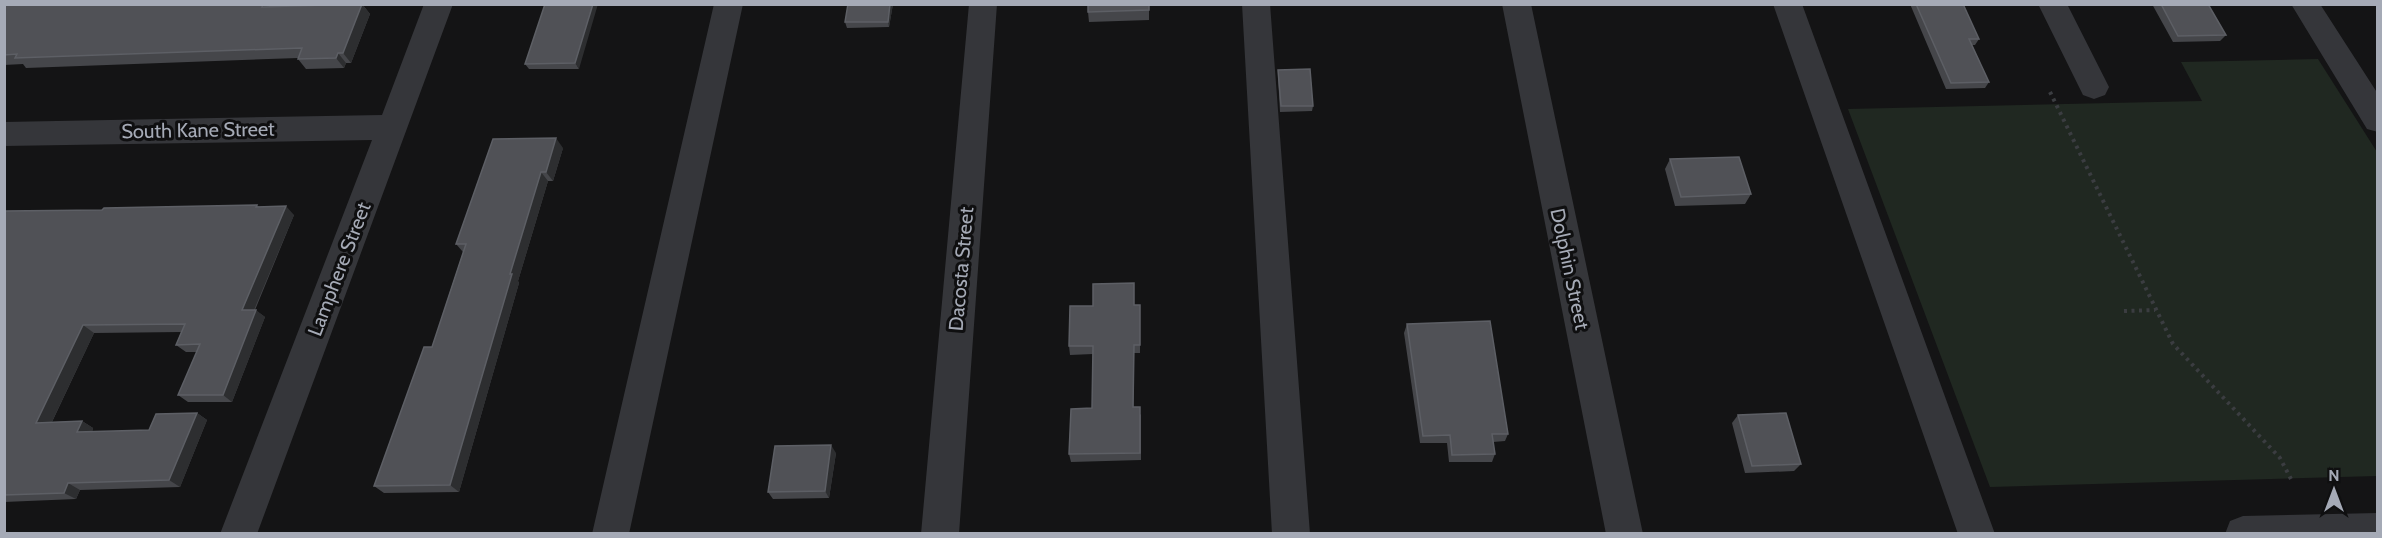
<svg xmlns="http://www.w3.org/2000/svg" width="2382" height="538" font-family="Cabin,sans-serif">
	<rect width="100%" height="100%" fill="#141415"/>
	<path fill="#202821" d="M 2318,59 L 2377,152 L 2377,476 L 1990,487 L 1848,109 L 2202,101 L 2181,62 Z"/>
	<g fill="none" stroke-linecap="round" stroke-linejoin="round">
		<path stroke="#3b3d41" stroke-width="4" stroke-dasharray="3 4.5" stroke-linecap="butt" d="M 2050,92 L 2173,344 L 2280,458 L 2292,481
			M 2124,311 L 2155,310"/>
		<path fill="#35363a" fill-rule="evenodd" d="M 424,4 L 453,4 L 257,534 L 220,534 L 372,140 L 4,146 L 4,122 L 382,115 Z
			M 714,4 L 743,4 L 629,534 L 592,534 Z
			M 969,4 L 997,4 L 959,534 L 921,534 Z
			M 1242,4 L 1270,4 L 1310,534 L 1272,534 Z
			M 1502,4 L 1531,4 L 1643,534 L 1606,534 Z
			M 1773,4 L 1802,4 L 1995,534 L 1958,534 Z
			M 2038,4 L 2067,4 L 2109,87 L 2105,95 L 2094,99 L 2083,95 Z
			M 2291,4 L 2320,4 L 2378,94 L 2378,132 L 2367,129 Z
			M 2378,513 L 2378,534 L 2225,534 L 2230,521 L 2243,516 Z"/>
	</g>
	<path fill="#45464a" d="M 4,4 L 275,6 L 362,4 L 370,14 L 351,63 L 346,63 L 344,68 L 306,69 L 298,59 L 298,58 L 26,68 L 23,64 L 4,65 Z
		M 545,4 L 579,69 L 529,69 L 525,64 Z
		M 848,4 L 893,4 L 889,27 L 847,28 L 845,22 Z
		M 1149,4 L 1149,20 L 1089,22 L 1088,12 Z
		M 1910,4 L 1963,4 L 1979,39 L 1975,45 L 1972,45 L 1989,82 L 1985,88 L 1946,89 Z
		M 2152,4 L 2208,4 L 2226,35 L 2220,41 L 2173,42 Z
		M 1278,70 L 1313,106 L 1312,111 L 1280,112 L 1278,76 Z
		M 563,148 L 553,181 L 548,181 L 518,281 L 519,283 L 459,492 L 384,493 L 374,486 L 432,347 L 463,252 L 456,244 Z
		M 1670,159 L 1751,194 L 1745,204 L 1675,206 L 1665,169 Z
		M 257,205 L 259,207 L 294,215 L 255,310 L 265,317 L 232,402 L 188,402 L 178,395 L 197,352 L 186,352 L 176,345 L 181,332 L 94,333 L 52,422 L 82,421 L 93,428 L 92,432 L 149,430 L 197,413 L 207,420 L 180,487 L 80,490 L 76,499 L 4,502 L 4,211 L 102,210 Z
		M 1134,305 L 1140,305 L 1140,353 L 1134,353 L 1134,407 L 1141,415 L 1141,460 L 1071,462 L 1069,454 L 1092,408 L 1093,354 L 1070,355 L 1069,346 Z
		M 1407,324 L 1508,434 L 1505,441 L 1493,442 L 1495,454 L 1492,462 L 1449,462 L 1447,443 L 1420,443 L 1404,333 Z
		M 1738,415 L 1801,464 L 1794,471 L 1745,473 L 1732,423 Z
		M 836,453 L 829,498 L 773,499 L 768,492 Z"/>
	<path fill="#2d2e30" d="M 263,4 L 276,4 L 270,17 L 262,7 Z
		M 362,4 L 370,14 L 351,63 L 343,53 Z
		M 593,4 L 598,4 L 579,69 L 575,63 Z
		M 890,4 L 893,4 L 889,27 L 888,22 Z
		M 338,53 L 346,63 L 344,68 L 336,58 Z
		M 556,138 L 563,148 L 553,181 L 546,172 Z
		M 541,172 L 548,181 L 518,281 L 519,283 L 459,492 L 450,485 L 510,274 Z
		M 286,206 L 294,215 L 251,317 L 242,310 Z
		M 256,310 L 265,317 L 232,402 L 223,395 Z
		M 83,325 L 94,333 L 48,430 L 36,423 Z
		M 1134,345 L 1134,415 L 1133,407 Z
		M 197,413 L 207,420 L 180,487 L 169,480 Z
		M 82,421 L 93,428 L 89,439 L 77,432 Z
		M 831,445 L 836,453 L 829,498 L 825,491 Z
		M 68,483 L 80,490 L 76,499 L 64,493 Z"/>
	<path fill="#505156" stroke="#5d5f65" stroke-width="1.5" d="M 4,4 L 263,4 L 262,7 L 362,4 L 343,53 L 338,53 L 336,58 L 298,59 L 302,48 L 15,58 L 17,54 L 4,55 Z
		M 545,4 L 593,4 L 575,63 L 525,64 Z
		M 848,4 L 890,4 L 888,22 L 845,22 Z
		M 1088,4 L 1149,4 L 1149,10 L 1088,12 Z
		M 1916,4 L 1963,4 L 1979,39 L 1969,39 L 1989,82 L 1951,83 Z
		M 2161,4 L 2208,4 L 2226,35 L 2178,36 Z
		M 1310,69 L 1313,106 L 1281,106 L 1278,70 Z
		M 556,138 L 546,172 L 541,172 L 510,274 L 512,274 L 450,485 L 374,486 L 424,347 L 432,347 L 466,244 L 456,244 L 493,139 Z
		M 1739,157 L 1751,194 L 1681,197 L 1670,159 Z
		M 257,205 L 256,207 L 286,206 L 242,310 L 256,310 L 223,395 L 178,395 L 200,344 L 176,345 L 185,324 L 83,325 L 36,423 L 82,421 L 77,432 L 149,430 L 156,414 L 197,413 L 169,480 L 68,483 L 64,493 L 4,495 L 4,211 L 102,210 L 104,208 Z
		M 1134,283 L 1134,305 L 1140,305 L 1140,345 L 1134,345 L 1133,407 L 1140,407 L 1140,453 L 1069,454 L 1071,409 L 1092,408 L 1093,346 L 1069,346 L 1070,306 L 1093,306 L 1093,284 Z
		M 1490,321 L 1508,434 L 1492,434 L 1495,454 L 1452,455 L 1450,435 L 1423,436 L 1407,324 Z
		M 1786,413 L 1801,464 L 1752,466 L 1738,415 Z
		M 831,445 L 825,491 L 768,492 L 775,446 Z"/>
	<g text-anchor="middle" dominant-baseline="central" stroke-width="6" stroke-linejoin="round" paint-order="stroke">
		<g font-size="20" fill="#a5aab6" stroke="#0f0f10">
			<text transform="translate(198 130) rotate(-1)">South Kane Street</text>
			<text transform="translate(339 269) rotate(-69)">Lamphere Street</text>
			<text transform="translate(961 269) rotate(-85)">Dacosta Street</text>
			<text transform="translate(1570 269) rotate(78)">Dolphin Street</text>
		</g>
	</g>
	<rect width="2382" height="538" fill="none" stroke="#a5aab6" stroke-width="12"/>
	<g transform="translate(2334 490)" stroke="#0f0f10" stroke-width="4.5" paint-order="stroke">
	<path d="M0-4.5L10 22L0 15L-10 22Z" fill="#a5aab6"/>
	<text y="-9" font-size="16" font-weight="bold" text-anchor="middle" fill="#a5aab6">N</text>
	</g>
</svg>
